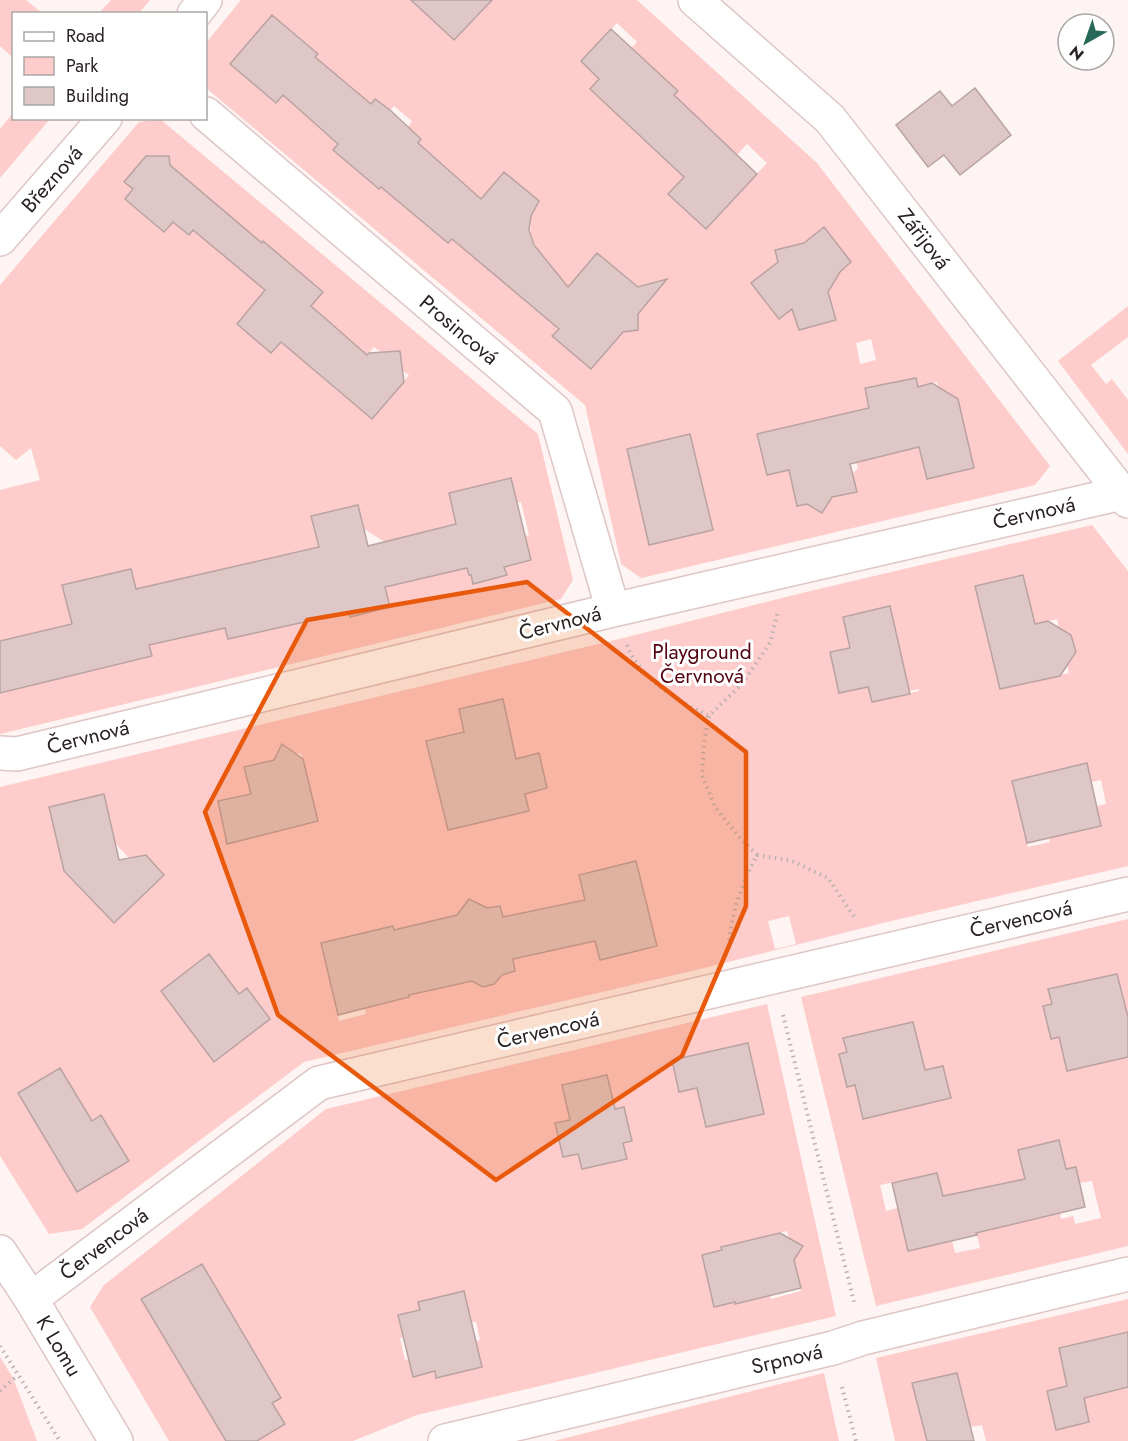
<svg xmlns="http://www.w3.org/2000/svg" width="1128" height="1441" font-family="Jost,sans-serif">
	<rect width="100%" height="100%" fill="#fdf4f3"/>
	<path fill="#feccca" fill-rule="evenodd" d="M 0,0 L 26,0 L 42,13 L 14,14 L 13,58 L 0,46 Z
		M 111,0 L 150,0 L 139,13 L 99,13 Z
		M 241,0 L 411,0 L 454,40 L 483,9 L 478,0 L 637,0 L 817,163 L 1050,466 L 1035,485 L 641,578 L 621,564 L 585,405 L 206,88 L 206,43 ZM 272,15 L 317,54 L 315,57 L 331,71 L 298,109 L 283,95 L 275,103 L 230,64 ZM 617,23 L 637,42 L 631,48 L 642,138 L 590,89 L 599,79 L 581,61 ZM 394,106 L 412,121 L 408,127 L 421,139 L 378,189 L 333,150 L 342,139 L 389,111 ZM 719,138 L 737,155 L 747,144 L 767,163 L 706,229 L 668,194 ZM 481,199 L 531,216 C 529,235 532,242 543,257 L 514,291 L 452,239 L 448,243 L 430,227 ZM 824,227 L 851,262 L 831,279 L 828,291 L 836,320 L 799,330 L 775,250 L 804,243 ZM 571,315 L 623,332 L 591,369 L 552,336 ZM 871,339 L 876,360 L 860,364 L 856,343 ZM 915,378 L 918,387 L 937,382 L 940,396 L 957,399 L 974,468 L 927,479 L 919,447 L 898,452 L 881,385 ZM 824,419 L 854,455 L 858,468 L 852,474 L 856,492 L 832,497 L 827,505 L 815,508 L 807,504 L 797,506 L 789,470 L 767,475 L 757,434 ZM 690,434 L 713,530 L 649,545 L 627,449 Z
		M 13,113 L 14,118 L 50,119 L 0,178 L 0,129 Z
		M 160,119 L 538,434 L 573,580 L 561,599 L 0,734 L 0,693 L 40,683 L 0,641 L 0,490 L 40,480 L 31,448 L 16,460 L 0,446 L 0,285 L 139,122 ZM 124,182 L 215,204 L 189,235 L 173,222 L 125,199 L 133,189 ZM 374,347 L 381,352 L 392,351 L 401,359 L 402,370 L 409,375 L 372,419 L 314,370 L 367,355 ZM 511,478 L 517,503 L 521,502 L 529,535 L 525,536 L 504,567 L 506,575 L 473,584 L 471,575 L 469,575 L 449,493 ZM 358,505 L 364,529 L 385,542 L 409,536 L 419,579 L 385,587 L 390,607 L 350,617 L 345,597 L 331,600 L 311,516 ZM 280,556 L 284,611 L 287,626 L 228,639 L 225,628 L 203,632 L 191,576 ZM 131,569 L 152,656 L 83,672 L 62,586 Z
		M 1128,306 L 1128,337 L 1091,365 L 1106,384 L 1112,379 L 1128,400 L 1128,454 L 1058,361 Z
		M 1092,525 L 1128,571 L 1128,866 L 883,923 L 696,970 L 304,1062 L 82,1229 L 49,1234 L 0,1156 L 0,787 L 615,640 L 806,592 ZM 1022,575 L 1035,624 L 1057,619 L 1059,628 L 1071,635 L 1075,652 L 1067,664 L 1069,673 L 1000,689 L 975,586 ZM 843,617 L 909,691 L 919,689 L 919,691 L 872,702 L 868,687 L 830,652 L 850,648 ZM 503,699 L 516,759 L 539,753 L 547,788 L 525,794 L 529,811 L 448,830 L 426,741 L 464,732 L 460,709 ZM 290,750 L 297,754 L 301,753 L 318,821 L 227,843 L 218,801 L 251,794 L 245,767 L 274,760 ZM 1087,763 L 1091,782 L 1101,780 L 1106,804 L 1097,806 L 1101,825 L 1049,838 L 1050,842 L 1028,847 L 1012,781 ZM 104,794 L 115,843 L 129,858 L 146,855 L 164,875 L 64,871 L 49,807 ZM 636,861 L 657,946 L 600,960 L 579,875 ZM 500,906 L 515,971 L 502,975 L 494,984 L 483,987 L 472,981 L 459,984 L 444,919 ZM 789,916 L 796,944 L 775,949 L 768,921 ZM 392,926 L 409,997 L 365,1008 L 366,1014 L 339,1021 L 321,943 ZM 247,988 L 270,1019 L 215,1062 L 161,991 L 239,994 ZM 60,1068 L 92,1121 L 101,1116 L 78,1192 L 18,1093 Z
		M 1128,919 L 1128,1017 L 1117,974 L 1048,989 L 1052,1004 L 1043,1006 L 1052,1039 L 1059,1037 L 1128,1057 L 1128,1246 L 876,1306 L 801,997 ZM 913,1022 L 925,1070 L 943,1066 L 951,1098 L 855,1085 L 847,1087 L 839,1054 L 847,1052 L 844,1038 ZM 1059,1140 L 1066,1169 L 1076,1167 L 1079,1183 L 1092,1181 L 1101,1218 L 1075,1224 L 1073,1216 L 1061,1219 L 1060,1213 L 1025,1179 L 1018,1150 ZM 937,1173 L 943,1196 L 966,1191 L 980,1248 L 955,1253 L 952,1241 L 909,1251 L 898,1208 L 886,1211 L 880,1185 Z
		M 767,1004 L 836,1316 L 417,1415 L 353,1441 L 257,1441 L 285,1424 L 272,1403 L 281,1397 L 201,1264 L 141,1299 L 226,1441 L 169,1441 L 90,1307 L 104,1285 L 326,1109 ZM 747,1043 L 764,1114 L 697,1088 L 679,1092 L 672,1060 ZM 562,1086 L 615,1109 L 624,1107 L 632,1140 L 623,1143 L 626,1159 L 583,1169 L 578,1154 L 555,1124 L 570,1120 ZM 787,1231 L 789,1238 L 795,1242 L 798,1253 L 794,1260 L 801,1291 L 771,1299 L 770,1295 L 736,1304 L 735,1302 L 714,1307 L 702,1255 L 722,1250 L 722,1247 ZM 464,1291 L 472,1322 L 476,1322 L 480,1340 L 476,1342 L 481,1367 L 436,1377 L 435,1371 L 413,1376 L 409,1359 L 405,1360 L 400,1338 L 403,1337 L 399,1315 L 420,1310 L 419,1302 Z
		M 1128,1299 L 1128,1338 L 1126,1332 L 1059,1348 L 1067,1386 L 1047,1391 L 1056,1430 L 1089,1422 L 1084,1398 L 1128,1387 L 1128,1441 L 986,1441 L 982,1425 L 970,1427 L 957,1373 L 913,1383 L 927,1440 L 939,1441 L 895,1441 L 876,1358 Z
		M 0,1357 L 13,1378 L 37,1441 L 0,1441 Z
		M 824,1373 L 839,1441 L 554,1441 Z"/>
	<path fill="#dec7c6" stroke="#b9a3a2" stroke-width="1.5" d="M 411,0 L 492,0 L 454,40 Z
		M 272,15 L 318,54 L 315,57 L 371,104 L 375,99 L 390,110 L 421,139 L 418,143 L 481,199 L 504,172 L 539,201 L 531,216 L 529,230 L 534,245 L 568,287 L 597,253 L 638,287 L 667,279 L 638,314 L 638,330 L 623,332 L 591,369 L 552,336 L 559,329 L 452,239 L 448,243 L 381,187 L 379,189 L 333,150 L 338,144 L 283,95 L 276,103 L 230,64 Z
		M 611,29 L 678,91 L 674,95 L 757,174 L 706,229 L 668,194 L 684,177 L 590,89 L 599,79 L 581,61 Z
		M 975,88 L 1011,135 L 960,175 L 944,155 L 928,167 L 896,125 L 940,91 L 952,106 Z
		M 146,156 L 169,156 L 170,165 L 262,243 L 263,241 L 323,292 L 311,306 L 367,355 L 369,353 L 400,351 L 404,382 L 372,419 L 281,342 L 271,353 L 237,324 L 265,290 L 193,230 L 189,235 L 173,222 L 164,232 L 125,199 L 133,189 L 124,182 Z
		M 824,227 L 851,262 L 840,272 L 828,292 L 836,320 L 799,330 L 792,309 L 779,319 L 751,283 L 778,262 L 775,250 L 804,243 Z
		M 916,378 L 918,387 L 932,383 L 958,399 L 974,468 L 927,479 L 919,447 L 850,464 L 857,492 L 832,497 L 822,513 L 807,504 L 797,506 L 789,470 L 767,475 L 757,434 L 869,408 L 865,388 Z
		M 690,434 L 713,530 L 649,545 L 627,449 Z
		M 511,478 L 531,560 L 504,567 L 507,575 L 473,584 L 471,575 L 469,575 L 467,568 L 385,587 L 390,607 L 350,617 L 349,612 L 228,639 L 225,628 L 149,645 L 152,656 L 0,693 L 0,641 L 72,624 L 62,585 L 131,569 L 136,589 L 319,547 L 311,516 L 358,505 L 368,546 L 456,524 L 449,493 Z
		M 1023,575 L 1035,624 L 1048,621 L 1071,635 L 1076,652 L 1060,676 L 1000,689 L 975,586 Z
		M 890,606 L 910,694 L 872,702 L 868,687 L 839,693 L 830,652 L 850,648 L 843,617 Z
		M 503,699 L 516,759 L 539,753 L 547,788 L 525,794 L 529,811 L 448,830 L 426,741 L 464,732 L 459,709 Z
		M 282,744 L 303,759 L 318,821 L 227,844 L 218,801 L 251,794 L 244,767 L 274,760 Z
		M 1087,763 L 1101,826 L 1027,843 L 1012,781 Z
		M 104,794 L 119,860 L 146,855 L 164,875 L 114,923 L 64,871 L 49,807 Z
		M 636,861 L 657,946 L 600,960 L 595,941 L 513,959 L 515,971 L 502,975 L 494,984 L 483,987 L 472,981 L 409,995 L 409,997 L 338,1015 L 321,943 L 393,926 L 394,930 L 457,915 L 469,899 L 487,908 L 500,906 L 503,917 L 585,900 L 579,875 Z
		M 209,954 L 239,994 L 247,988 L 270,1019 L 214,1062 L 161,991 Z
		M 1117,974 L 1128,1017 L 1128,1057 L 1067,1071 L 1059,1037 L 1051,1039 L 1043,1006 L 1052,1004 L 1048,989 Z
		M 913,1022 L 925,1070 L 943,1066 L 951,1098 L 863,1119 L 855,1085 L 847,1087 L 839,1054 L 847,1052 L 843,1038 Z
		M 748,1043 L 764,1114 L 706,1127 L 697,1088 L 679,1092 L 672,1060 Z
		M 60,1068 L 92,1121 L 101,1115 L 129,1161 L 77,1192 L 18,1093 Z
		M 607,1075 L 615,1109 L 624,1107 L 632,1141 L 623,1143 L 627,1159 L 582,1169 L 578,1154 L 563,1157 L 555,1123 L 570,1120 L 562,1085 Z
		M 1059,1140 L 1066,1169 L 1076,1167 L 1085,1207 L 976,1233 L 977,1235 L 908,1251 L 892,1183 L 937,1173 L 943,1196 L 1025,1179 L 1018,1150 Z
		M 780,1233 L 803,1246 L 794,1260 L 801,1288 L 735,1304 L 735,1302 L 714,1307 L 702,1255 L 722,1250 L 721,1247 Z
		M 202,1264 L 281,1398 L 272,1403 L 285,1424 L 257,1441 L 226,1441 L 141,1299 Z
		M 464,1291 L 482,1367 L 436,1378 L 435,1371 L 413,1377 L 398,1315 L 420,1310 L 418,1302 Z
		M 1128,1332 L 1128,1387 L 1084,1398 L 1089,1422 L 1056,1430 L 1047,1391 L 1067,1386 L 1059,1348 Z
		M 957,1373 L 974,1441 L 927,1441 L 912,1383 Z"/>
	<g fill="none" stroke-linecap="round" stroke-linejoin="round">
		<g stroke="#ddc6c5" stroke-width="36">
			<path id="minor" d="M 695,0 L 830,119 L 1128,501
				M 194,14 L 205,0
				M 206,114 L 555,411 L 613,610
				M 0,239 L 105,118
				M 0,753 L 17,754 L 613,610 L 1122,493
				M 0,1252 L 31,1299 L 116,1441
				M 31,1299 L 319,1083 L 1128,894
				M 445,1441 L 833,1348 L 863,1338 L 1128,1274"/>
		</g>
		<path stroke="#bab1b0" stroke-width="4" stroke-dasharray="1.5 4.5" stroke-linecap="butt" d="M 627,645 C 640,679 678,701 709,716
			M 757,855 L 740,838 L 715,807 L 702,775 L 704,742 L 709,716 L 742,684 L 770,643 L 778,611
			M 729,946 C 730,917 743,880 757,855 L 792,861 L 828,878 L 855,918
			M 783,1015 L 854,1302
			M 0,1346 L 60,1441
			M 842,1387 L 856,1441
			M 0,1391 L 18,1375"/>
		<use href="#minor" stroke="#fff" stroke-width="33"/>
	</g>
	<path fill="#e8590c" fill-opacity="0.2" stroke="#e8590c" stroke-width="4.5" stroke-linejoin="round" d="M 527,582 L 746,752 L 746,906 L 682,1056 L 496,1180 L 278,1015 L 205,812 L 307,620 Z"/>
	<g text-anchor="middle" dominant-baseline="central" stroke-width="6" stroke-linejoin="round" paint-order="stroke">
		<g font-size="21" fill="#2a2121" stroke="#fff">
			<text transform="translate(52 179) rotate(-49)">Březnová</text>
			<text transform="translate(924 239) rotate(52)">Zářijová</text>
			<text transform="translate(459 330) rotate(40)">Prosincová</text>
			<text transform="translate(1034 513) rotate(-13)">Červnová</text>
			<text transform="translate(560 623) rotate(-14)">Červnová</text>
			<text transform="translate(88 737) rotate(-14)">Červnová</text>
			<text transform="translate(1021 919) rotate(-13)">Červencová</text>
			<text transform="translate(548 1030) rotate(-13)">Červencová</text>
			<text transform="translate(104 1244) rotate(-37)">Červencová</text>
			<text transform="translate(59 1346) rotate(59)">K Lomu</text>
			<text transform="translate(787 1359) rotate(-13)">Srpnová</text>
		</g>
		<g font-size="21" fill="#540310" stroke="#fff">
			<text x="702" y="652">Playground<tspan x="702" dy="24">Červnová</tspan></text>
		</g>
	</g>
	<rect x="12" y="12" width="195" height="108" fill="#ffffff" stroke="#aaa6a6" stroke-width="1.5"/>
	<rect x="24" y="32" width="30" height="9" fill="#ffffff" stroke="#aaa6a6" stroke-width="1.5"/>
	<text x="66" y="42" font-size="18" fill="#2a2121">Road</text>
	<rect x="24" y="57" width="30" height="18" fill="#feccca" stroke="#aaa6a6" stroke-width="1.5"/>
	<text x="66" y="72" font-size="18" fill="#2a2121">Park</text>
	<rect x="24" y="87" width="30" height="18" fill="#dec7c6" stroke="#aaa6a6" stroke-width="1.5"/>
	<text x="66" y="102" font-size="18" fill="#2a2121">Building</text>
	<g transform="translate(1086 42) rotate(220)"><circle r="28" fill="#ffffff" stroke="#aaa6a6" stroke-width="1.5"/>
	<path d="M0-4.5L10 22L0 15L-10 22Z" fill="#266959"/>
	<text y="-9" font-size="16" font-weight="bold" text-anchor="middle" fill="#2a2121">N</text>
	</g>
</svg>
